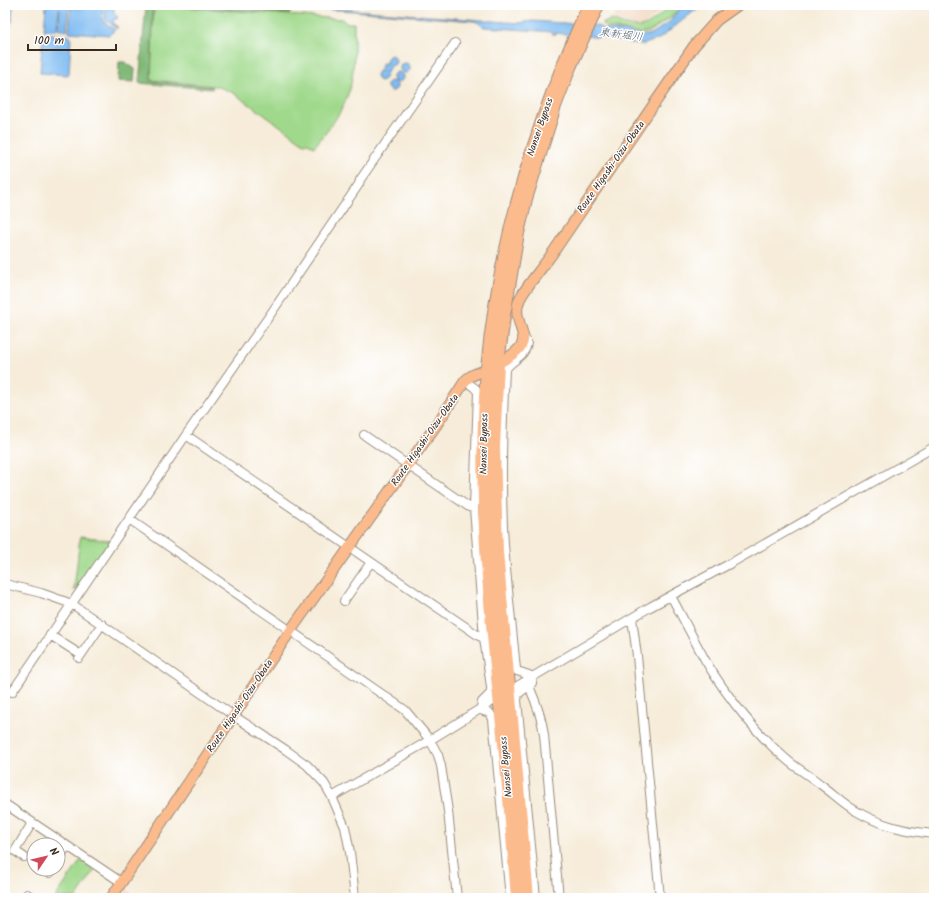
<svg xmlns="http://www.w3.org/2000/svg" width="939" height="903" font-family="Kalam,'Klee One',sans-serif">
	<rect width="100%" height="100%" fill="#fff"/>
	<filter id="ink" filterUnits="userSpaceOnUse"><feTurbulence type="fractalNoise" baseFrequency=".025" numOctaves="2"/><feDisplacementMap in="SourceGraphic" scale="8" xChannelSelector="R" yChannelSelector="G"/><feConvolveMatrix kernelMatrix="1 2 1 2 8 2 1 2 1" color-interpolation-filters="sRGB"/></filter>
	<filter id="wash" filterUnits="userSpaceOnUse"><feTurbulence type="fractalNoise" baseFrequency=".012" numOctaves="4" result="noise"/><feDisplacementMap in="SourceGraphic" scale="16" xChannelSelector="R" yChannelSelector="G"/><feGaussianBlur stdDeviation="0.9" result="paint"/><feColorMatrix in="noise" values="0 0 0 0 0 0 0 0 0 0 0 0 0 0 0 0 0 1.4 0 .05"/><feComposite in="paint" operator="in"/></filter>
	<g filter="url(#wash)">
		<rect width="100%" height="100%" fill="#f6ecd9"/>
		<path fill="#f1d5bd" d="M 620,5 L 668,5 L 643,26 L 635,27 L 613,18 Z
			M 125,888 L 130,892 L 136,898 L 118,898 Z"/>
		<path fill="#a0d98c" stroke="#6e8255" d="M 154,5 L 342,19 L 346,23 L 354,23 C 355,82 354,101 314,147 L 308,143 L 304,143 L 232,92 L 216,86 L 151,80 Z
			M 672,5 L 684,5 L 672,15 L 672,17 L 649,32 L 639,34 L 626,30 L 606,28 L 601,24 L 612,20 C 646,34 646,26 672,5 Z
			M 80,537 L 111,541 L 79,589 L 74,590 Z
			M 81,860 L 95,870 L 76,898 L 55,898 Z"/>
		<path fill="#80b978" stroke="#5e724b" d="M 146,5 L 153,5 L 151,81 L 213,87 L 212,89 L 139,83 Z
			M 170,5 L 243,5 L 290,9 L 290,14 Z
			M 119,62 L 125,62 L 135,69 L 134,82 L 118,81 Z"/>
		<path fill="#7ebbf1" stroke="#5c7288" d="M 5,5 L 13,5 L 12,22 L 10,24 L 10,27 L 5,27 Z
			M 46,5 L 69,5 L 67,31 L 59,30 L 60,9 L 59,9 L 57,30 L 44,30 Z
			M 71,5 L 103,5 L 102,20 L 115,30 L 109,35 L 69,32 Z
			M 105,5 L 114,5 L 114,14 L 118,17 L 117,19 L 113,19 L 114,25 L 117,26 L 117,29 L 105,19 Z
			M 253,5 L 292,5 L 519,23 L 532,21 L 593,25 L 600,27 L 605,30 L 625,31 L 639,36 L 647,35 L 653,33 L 668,23 L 672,19 L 675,14 L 685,5 L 702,5 L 659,39 L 642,45 L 604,38 L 555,33 L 555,35 L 552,34 L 552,32 L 484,27 L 477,22 L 473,21 L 352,11 Z
			M 43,33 L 71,36 L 69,75 L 40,73 Z
			M 392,55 L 395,58 L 396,62 L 394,65 L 390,66 L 387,73 L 385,73 L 386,77 L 383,80 L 380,81 L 377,79 L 376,75 L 378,71 L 382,71 L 380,68 L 383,63 L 387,63 L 386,60 L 389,56 Z
			M400 68a5 5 0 1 1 10 0a5 5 0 1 1-10 0Z
			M393 77a5 5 0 1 1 10 0a5 5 0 1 1-10 0Z
			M387 86a5 5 0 1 1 10 0a5 5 0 1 1-10 0Z"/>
	</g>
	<g filter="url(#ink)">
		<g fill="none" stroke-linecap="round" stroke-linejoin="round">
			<g stroke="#988b7c" stroke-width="10">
				<path id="minor" d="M 524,337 L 527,342 C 526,357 512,359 505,370 C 502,428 500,486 504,544 C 507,586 512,627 516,669 L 517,671 L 529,675 L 532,677 L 532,683 L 518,694 L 517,700 L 536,898
					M 465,381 L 475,388 L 478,392 L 474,508 L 484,638 L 491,687 L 491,693 L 482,702 L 481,707
					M 186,435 L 479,636 L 484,638
					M 364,435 L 469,507 L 474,508
					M 129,519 L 405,710 L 430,740 L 438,755 L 441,766 L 448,811 L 457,898
					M 5,584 L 41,593 L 72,604 L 234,716 L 286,750 L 307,765 L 324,783 L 332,797 L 345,827 L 350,852 L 355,898
					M 671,596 C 680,613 689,630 698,647 C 717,684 753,731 786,759 C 796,768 809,775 820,784 C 832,792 843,804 856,811 C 881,826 906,831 934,834
					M 344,601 L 371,562
					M 632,618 L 637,656 L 660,898
					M 50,635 L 81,655
					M 79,658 L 102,624
					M 529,686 C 536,702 542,717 544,735 L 559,898
					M 12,692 L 186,435 L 272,312 L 359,184 L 360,180 L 455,43
					M 481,708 L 483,711 L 490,713 L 493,719 L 510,898
					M 332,797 L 430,740 L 509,691 L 650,607 L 733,562 L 934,447
					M 5,804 L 121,882
					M 24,857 L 15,851 L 32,823
					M 58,860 L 67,846
					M 50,873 L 52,869
					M 24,898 L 27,894 L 33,898"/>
			</g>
			<g stroke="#988b7c" stroke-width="12">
				<path id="major" d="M 111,898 L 291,630 L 437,424 L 465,381 C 471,374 478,373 486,370 C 495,365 516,355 521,346 C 530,333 508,317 522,295 C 532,279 544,266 554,251 C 601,182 647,114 694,46 L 717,20 L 738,5"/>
			</g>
			<g stroke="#988b7c" stroke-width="14">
				<path id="highway" d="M 517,898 C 512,837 508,776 501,716 C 489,601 477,485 487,369 C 499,242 536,120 589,5
					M 528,898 L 497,552 L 494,447 L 498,363 L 504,316 L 518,233 L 526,199 L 555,106 L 570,67 L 598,5"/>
			</g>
			<use href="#minor" stroke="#fff" stroke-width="8"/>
			<use href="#major" stroke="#fbbb8d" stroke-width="10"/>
			<use href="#highway" stroke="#fbbb8d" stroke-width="12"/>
		</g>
	</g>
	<g text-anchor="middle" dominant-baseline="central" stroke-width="3" stroke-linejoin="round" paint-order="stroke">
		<g font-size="10" fill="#3b2a1e" stroke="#fff">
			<text transform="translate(540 127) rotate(-71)">Nansei Bypass</text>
			<text transform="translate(611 167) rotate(-55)">Route Higashi-Oizu-Obata</text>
			<text transform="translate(425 440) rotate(-55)">Route Higashi-Oizu-Obata</text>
			<text transform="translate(484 444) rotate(-89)">Nansei Bypass</text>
			<text transform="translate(240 706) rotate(-56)">Route Higashi-Oizu-Obata</text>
			<text transform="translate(506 767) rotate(-95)">Nansei Bypass</text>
		</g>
		<g font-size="11" font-style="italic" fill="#525d68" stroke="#fff">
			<text transform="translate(621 35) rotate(7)">東新堀川</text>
		</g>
	</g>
	<rect width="939" height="903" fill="none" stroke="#fff" stroke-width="20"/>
	<g transform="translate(46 857) rotate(55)"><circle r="19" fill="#ffffff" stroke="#b1aaa5"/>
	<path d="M0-3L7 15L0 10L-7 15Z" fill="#d1495b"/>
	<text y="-6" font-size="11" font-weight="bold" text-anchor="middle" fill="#3b2a1e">N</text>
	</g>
	<path d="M28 44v6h88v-6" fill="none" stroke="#3b2a1e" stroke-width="2"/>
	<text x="34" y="44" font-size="12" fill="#3b2a1e" stroke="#ffffff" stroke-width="3" paint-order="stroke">100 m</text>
</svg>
